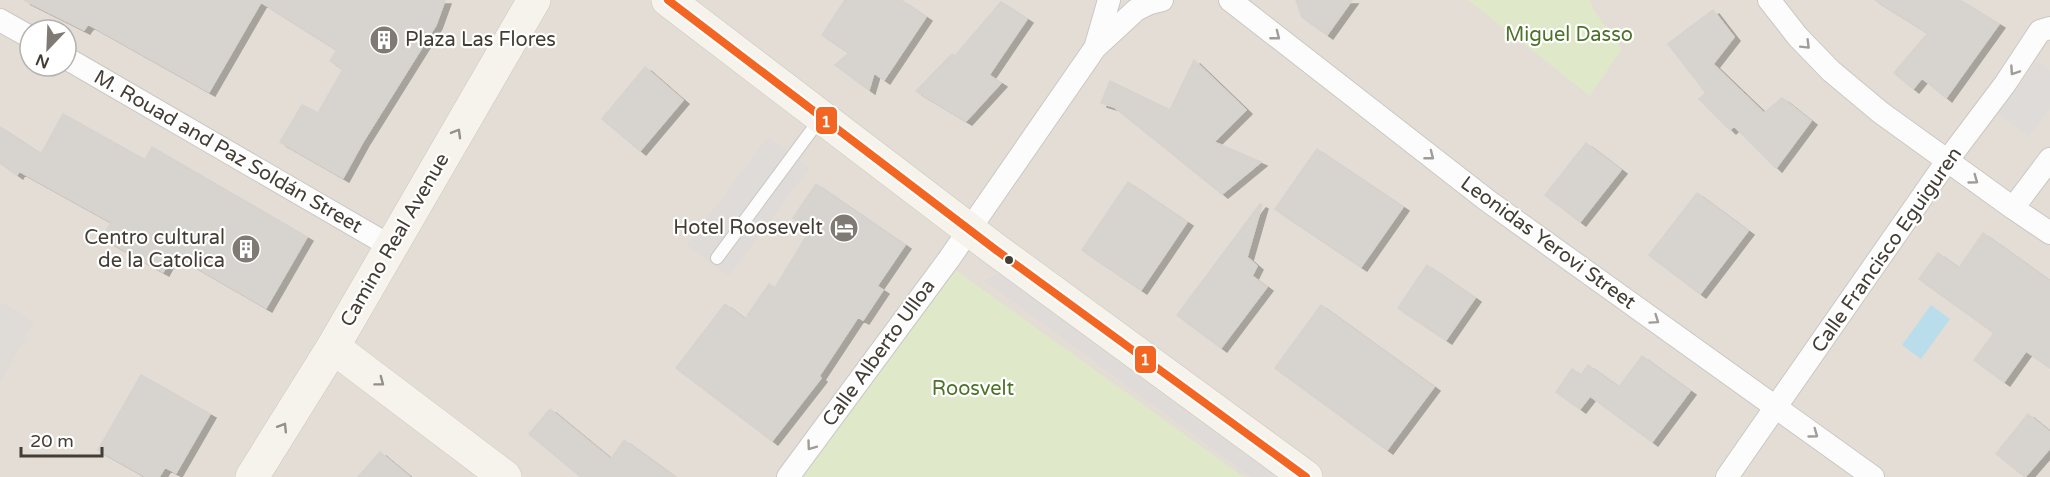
<svg xmlns="http://www.w3.org/2000/svg" width="2050" height="477" font-family="'Varela Round',sans-serif">
	<defs>
		<filter id="shadow"><feDropShadow dx="6" dy="4" stdDeviation="0" flood-color="#0004"/></filter>
	</defs>
	<rect width="100%" height="100%" fill="#efece8"/>
	<path fill="#e3ddd5" fill-rule="evenodd" d="M 0,0 L 2050,0 L 2050,477 L 0,477 ZM 30,30 L 66,30 L 66,66 L 30,66 Z"/>
	<path fill="#dfdbd6" d="M 0,302 L 34,322 L 0,382 Z"/>
	<path fill="#dfe8c9" d="M 1468,0 L 1590,0 L 1593,9 L 1622,49 L 1590,96 Z
		M 953,268 L 1244,477 L 801,477 Z"/>
	<path fill="#dedbd8" d="M 2037,62 L 2050,71 L 2050,109 L 2029,137 L 1998,114 Z
		M 768,137 L 809,168 L 729,276 L 687,245 Z
		M 1003,272 L 1282,477 L 1251,477 L 984,280 Z"/>
	<path fill="#baddec" d="M 1931,305 L 1950,319 L 1921,359 L 1902,345 Z"/>
	<path fill="#d7d3cf" stroke="#d7d3ce" stroke-width="1.5" filter="url(#shadow)" d="M 24,0 L 445,0 L 436,25 L 364,140 L 343,178 L 280,142 L 302,105 L 318,113 L 343,69 L 330,61 L 337,50 L 261,2 L 209,92 L 88,24 L 84,30 Z
		M 845,0 L 901,0 L 926,17 L 884,80 L 874,73 L 869,90 L 835,65 L 849,53 L 822,35 Z
		M 1296,0 L 1352,0 L 1327,35 L 1302,17 Z
		M 1875,0 L 1960,0 L 1999,24 L 1946,98 L 1922,78 L 1913,89 L 1894,73 L 1928,33 Z
		M 1001,2 L 1027,19 L 989,75 L 1001,83 L 966,121 L 916,91 L 952,54 L 955,56 Z
		M 1713,10 L 1734,37 L 1713,64 L 1764,113 L 1782,98 L 1811,121 L 1776,168 L 1734,126 L 1730,130 L 1699,99 L 1706,93 L 1668,44 Z
		M 1194,60 L 1246,110 L 1214,142 L 1261,162 L 1222,194 L 1114,107 L 1101,103 L 1110,81 L 1170,110 Z
		M 645,67 L 683,100 L 640,151 L 602,119 Z
		M 63,114 L 145,160 L 152,147 L 307,237 L 266,308 L 173,254 L 163,272 L 102,238 L 111,222 L 19,171 L 17,175 L 0,163 L 0,127 L 41,154 Z
		M 1586,143 L 1621,170 L 1580,222 L 1545,195 Z
		M 1317,149 L 1403,207 L 1361,267 L 1275,209 Z
		M 1128,182 L 1187,222 L 1141,290 L 1082,250 Z
		M 816,184 L 905,245 L 877,286 L 883,290 L 863,320 L 858,317 L 819,376 L 821,378 L 772,441 L 676,368 L 725,304 L 745,319 L 769,284 L 775,288 L 810,230 L 793,218 Z
		M 1697,193 L 1748,231 L 1700,294 L 1649,255 Z
		M 1260,204 L 1262,205 L 1247,257 L 1257,266 L 1252,276 L 1267,287 L 1221,348 L 1177,315 Z
		M 1983,233 L 2050,281 L 2050,368 L 2026,351 L 2004,382 L 1974,360 L 1994,333 L 1919,279 L 1938,253 L 1959,268 Z
		M 1427,265 L 1475,298 L 1446,340 L 1398,308 Z
		M 1321,305 L 1434,387 L 1387,450 L 1275,368 Z
		M 1642,356 L 1690,391 L 1652,442 L 1590,396 L 1580,409 L 1556,392 L 1572,369 L 1581,375 L 1588,365 L 1619,387 Z
		M 141,375 L 210,414 L 176,473 L 165,467 L 159,477 L 146,477 L 98,450 Z
		M 550,409 L 611,459 L 624,440 L 675,477 L 581,477 L 529,434 Z
		M 2028,414 L 2050,432 L 2050,448 L 2025,477 L 1996,454 Z
		M 380,452 L 410,477 L 358,477 Z"/>
	<g fill="none" stroke-linecap="round" stroke-linejoin="round">
		<g stroke="#cbc8c4" stroke-width="14">
			<path id="lane" d="M 717,258 L 820,119"/>
		</g>
		<g stroke="#cbc8c4" stroke-width="24">
			<path id="street" d="M 1230,0 L 1488,201 L 1873,477
				M 1769,0 L 1798,37 L 1831,71 L 1880,112 L 2013,208 L 2050,233
				M 0,20 L 30,37
				M 1096,45 L 1109,0
				M 66,58 L 390,246
				M 2013,208 L 2050,159
				M 788,477 L 949,259 L 1095,48 L 1136,10 L 1150,3 L 1162,0
				M 1727,477 L 1947,161 L 2005,84 L 2040,31 L 2050,28"/>
		</g>
		<g stroke="#cec8bf" stroke-width="34">
			<path id="secondary" d="M 668,0 L 996,250 L 1306,477
				M 333,347 L 505,477
				M 252,477 L 333,347 L 534,0"/>
		</g>
		<use href="#lane" stroke="#fdfcfc" stroke-width="12"/>
		<use href="#street" stroke="#fdfcfc" stroke-width="22"/>
		<use href="#secondary" stroke="#f6f3ed" stroke-width="33"/>
		<g stroke="#fff" stroke-width="12">
			<path id="bus-1" d="M 668,0 L 996,250 L 1306,477"/>
		</g>
		<use href="#bus-1" stroke="#f26522" stroke-width="8"/>
	</g>
	<defs><path id="oneway-chevron" d="M-2-3.5L2.5 0L-2 3.5" fill="none" stroke-width="1.6" stroke-linecap="round" stroke-linejoin="round" transform="scale(1.5)"/></defs>
	<g stroke="#a09c98">
		<use href="#oneway-chevron" transform="translate(1276 36) rotate(38)"/>
		<use href="#oneway-chevron" transform="translate(1806 45) rotate(45)"/>
		<use href="#oneway-chevron" transform="translate(2014 71) rotate(124)"/>
		<use href="#oneway-chevron" transform="translate(1430 156) rotate(38)"/>
		<use href="#oneway-chevron" transform="translate(1974 180) rotate(36)"/>
		<use href="#oneway-chevron" transform="translate(1655 320) rotate(35)"/>
		<use href="#oneway-chevron" transform="translate(1814 434) rotate(36)"/>
		<use href="#oneway-chevron" transform="translate(811 446) rotate(126)"/>
	</g>
	<g stroke="#948f88">
		<use href="#oneway-chevron" transform="translate(457 133) rotate(-60)"/>
		<use href="#oneway-chevron" transform="translate(380 382) rotate(37)"/>
		<use href="#oneway-chevron" transform="translate(283 427) rotate(-58)"/>
	</g>
	<defs>
		<g id="building-disc" transform="scale(1.5)"><circle r="9.5" fill="#807a74" stroke="#fff"/><path d="M-4-6H4V6H1V3H-1V6H-4ZM-2.5-4.3h1.7v1.8h-1.7ZM.8-4.3h1.7v1.8H.8ZM-2.5-1h1.7V.8h-1.7ZM.8-1h1.7V.8H.8Z" fill="#fff"/></g>
		<g id="hotel-disc" transform="scale(1.5)"><circle r="9.5" fill="#807a74" stroke="#fff"/><path d="M-6-4.5h1.5V1H6V5H4.5V3h-9V5H-6ZM-4 0a1.8 1.8 0 1 1 3.6 0ZM.5 0V-2.5h3Q6-2.5 6 0Z" fill="#fff"/></g>
	</defs>
	<g fill-rule="evenodd">
		<use href="#building-disc" x="384" y="40"/>
		<use href="#hotel-disc" x="844" y="228"/>
		<use href="#building-disc" x="246" y="249"/>
	</g>
	<circle fill="#443d35" stroke="#fff" stroke-width="2" cx="1009" cy="260" r="5"/>
	<g text-anchor="middle" dominant-baseline="central" stroke-width="4.5" stroke-linejoin="round" paint-order="stroke">
		<g font-size="20" fill="#4d732a" stroke="#fff">
			<text x="1569" y="35">Miguel Dasso</text>
			<text x="973" y="389">Roosvelt</text>
		</g>
		<g font-size="20" fill="#443d35" stroke="#fff" text-anchor="end">
			<text x="405" y="40" text-anchor="start">Plaza Las Flores</text>
			<text x="823" y="228">Hotel Roosevelt</text>
			<text x="225" y="238">Centro cultural<tspan x="225" dy="23">de la Catolica</tspan></text>
		</g>
		<g font-size="20" fill="#443d35" stroke="#fff">
			<text transform="translate(228 152) rotate(30)">M. Rouad and Paz Soldán Street</text>
			<text transform="translate(395 240) rotate(-60)">Camino Real Avenue</text>
			<text transform="translate(1548 243) rotate(36)">Leonidas Yerovi Street</text>
			<text transform="translate(1887 250) rotate(-55)">Calle Francisco Eguiguren</text>
			<text transform="translate(879 353) rotate(-54)">Calle Alberto Ulloa</text>
		</g>
	</g>
	<g stroke="#fff" stroke-width="2">
		<rect x="815" y="106" width="23" height="29" rx="6" fill="#f26522"/>
		<rect x="1134" y="345" width="23" height="29" rx="6" fill="#f26522"/>
	</g>
	<g font-size="16" text-anchor="middle" font-weight="bold" fill="#fff">
		<text x="826" y="127">1</text>
		<text x="1145" y="365">1</text>
	</g>
	<g transform="translate(48 48) rotate(203)"><circle r="28" fill="#ffffff" stroke="#b4b1ae" stroke-width="1.5"/>
	<path d="M0-4.5L10 22L0 15L-10 22Z" fill="#807a74"/>
	<text y="-9" font-size="16" font-weight="bold" text-anchor="middle" fill="#443d35">N</text>
	</g>
	<path d="M21 447v9h81v-9" fill="none" stroke="#443d35" stroke-width="3"/>
	<text x="30" y="447" font-size="18" fill="#443d35" stroke="#ffffff" stroke-width="4.5" paint-order="stroke">20 m</text>
</svg>
